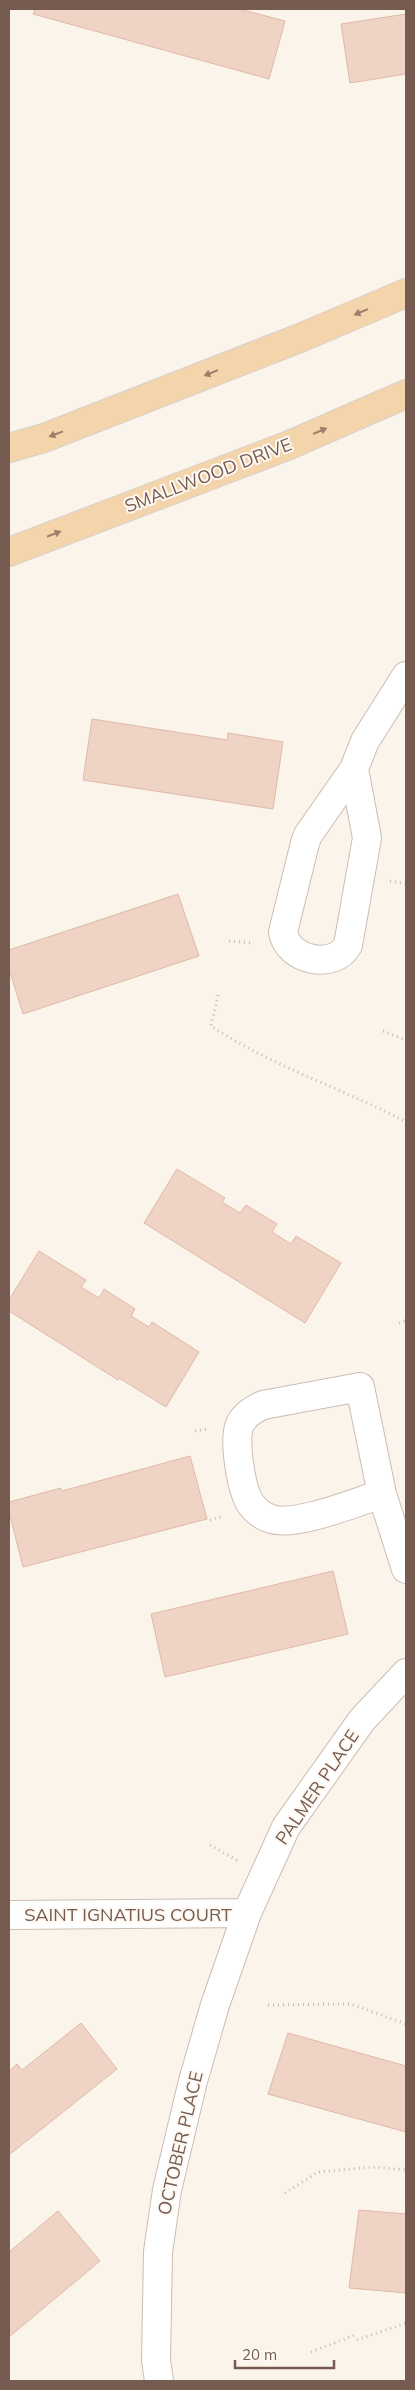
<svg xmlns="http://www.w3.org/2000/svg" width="415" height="2390" font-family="Mulish,sans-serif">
	<rect width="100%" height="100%" fill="#fbf4eb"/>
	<path fill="#efd3c5" stroke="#e0b9a7" d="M 35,9 L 239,9 L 285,21 L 269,79 L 33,14 Z
		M 406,14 L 406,74 L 350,83 L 341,24 Z
		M 92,719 L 227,740 L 228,733 L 283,742 L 273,809 L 83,780 Z
		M 178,894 L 199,956 L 23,1014 L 9,969 L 9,950 Z
		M 177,1169 L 225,1198 L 222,1202 L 240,1213 L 246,1205 L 277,1224 L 272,1232 L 291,1244 L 296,1236 L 341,1263 L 305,1323 L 144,1223 Z
		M 39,1251 L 86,1280 L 81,1287 L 99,1298 L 104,1289 L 135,1309 L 131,1316 L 149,1327 L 152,1322 L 199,1352 L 166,1407 L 119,1378 L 118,1380 L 9,1311 L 9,1300 Z
		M 190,1456 L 207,1519 L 23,1567 L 9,1512 L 9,1502 L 61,1488 L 62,1491 Z
		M 333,1571 L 348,1634 L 165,1677 L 151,1614 Z
		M 81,2023 L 117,2069 L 9,2155 L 9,2071 L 17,2064 L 22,2070 Z
		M 288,2033 L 406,2066 L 406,2132 L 268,2094 Z
		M 359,2210 L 406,2214 L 406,2293 L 349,2288 Z
		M 58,2211 L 100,2261 L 9,2337 L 9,2252 Z"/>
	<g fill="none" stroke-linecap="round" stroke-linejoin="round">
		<g stroke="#cdbcb2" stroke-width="30">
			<path id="minor" d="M 354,769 L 367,838 L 348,945 C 334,971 287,960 283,932 L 305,843 L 308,835 Z
				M 354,769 L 365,741 L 406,676
				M 382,1494 C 356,1502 296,1527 271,1519 C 262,1516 255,1510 250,1503 C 241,1488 233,1439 240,1424 C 245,1414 254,1409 263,1405 L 360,1387 L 382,1494 L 406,1569
				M 9,1915 L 247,1913
				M 159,2381 L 156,2360 L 158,2252 L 167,2190 L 193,2081 L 215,2005 L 247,1913 L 286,1827 L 362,1720 L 406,1673"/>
		</g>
		<g stroke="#d8d1ce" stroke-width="30">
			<path id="major" d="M 9,448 L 44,438 L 300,338 L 406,293
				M 9,552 L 287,446 L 406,394"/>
		</g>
		<path stroke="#d4b6a8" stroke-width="3" stroke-dasharray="1 4" stroke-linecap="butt" d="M 390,881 L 406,884
			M 229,941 L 253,943
			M 218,995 L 211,1026 C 271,1066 342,1088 406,1122
			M 383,1031 L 406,1040
			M 399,1323 L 406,1320
			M 195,1431 L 207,1429
			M 210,1520 L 224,1516
			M 210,1845 L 238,1861
			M 268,2005 L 351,2004 L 406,2024
			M 285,2193 L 318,2172 L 373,2167 L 406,2170
			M 357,2340 L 406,2323
			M 311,2352 L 355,2335"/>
		<use href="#minor" stroke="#fff" stroke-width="28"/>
		<use href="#major" stroke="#f4d4aa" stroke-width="28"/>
	</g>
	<defs><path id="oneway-solid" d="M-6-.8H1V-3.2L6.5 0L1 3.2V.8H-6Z" transform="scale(1.25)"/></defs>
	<g fill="#9b7f6b">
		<use href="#oneway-solid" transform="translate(361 312) rotate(157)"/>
		<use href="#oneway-solid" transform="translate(211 373) rotate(158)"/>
		<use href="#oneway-solid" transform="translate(320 431) rotate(-23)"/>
		<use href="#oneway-solid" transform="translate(56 434) rotate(159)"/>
		<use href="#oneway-solid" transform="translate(54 534) rotate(-21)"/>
	</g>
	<g text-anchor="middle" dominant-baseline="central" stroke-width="4" stroke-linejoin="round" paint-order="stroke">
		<g font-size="18" fill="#755b50" stroke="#fef8f2">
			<text transform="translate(208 475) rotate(-21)">SMALLWOOD DRIVE</text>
			<text transform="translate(317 1787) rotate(-56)">PALMER PLACE</text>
			<text x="128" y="1914">SAINT IGNATIUS COURT</text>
			<text transform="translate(180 2143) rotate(-77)">OCTOBER PLACE</text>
		</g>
	</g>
	<rect width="415" height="2390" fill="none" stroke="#755b50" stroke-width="20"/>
	<path d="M235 2360v8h99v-8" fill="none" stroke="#755b50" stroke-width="2.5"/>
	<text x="242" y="2360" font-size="15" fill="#755b50" stroke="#fef8f2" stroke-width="4" paint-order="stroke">20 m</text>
</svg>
